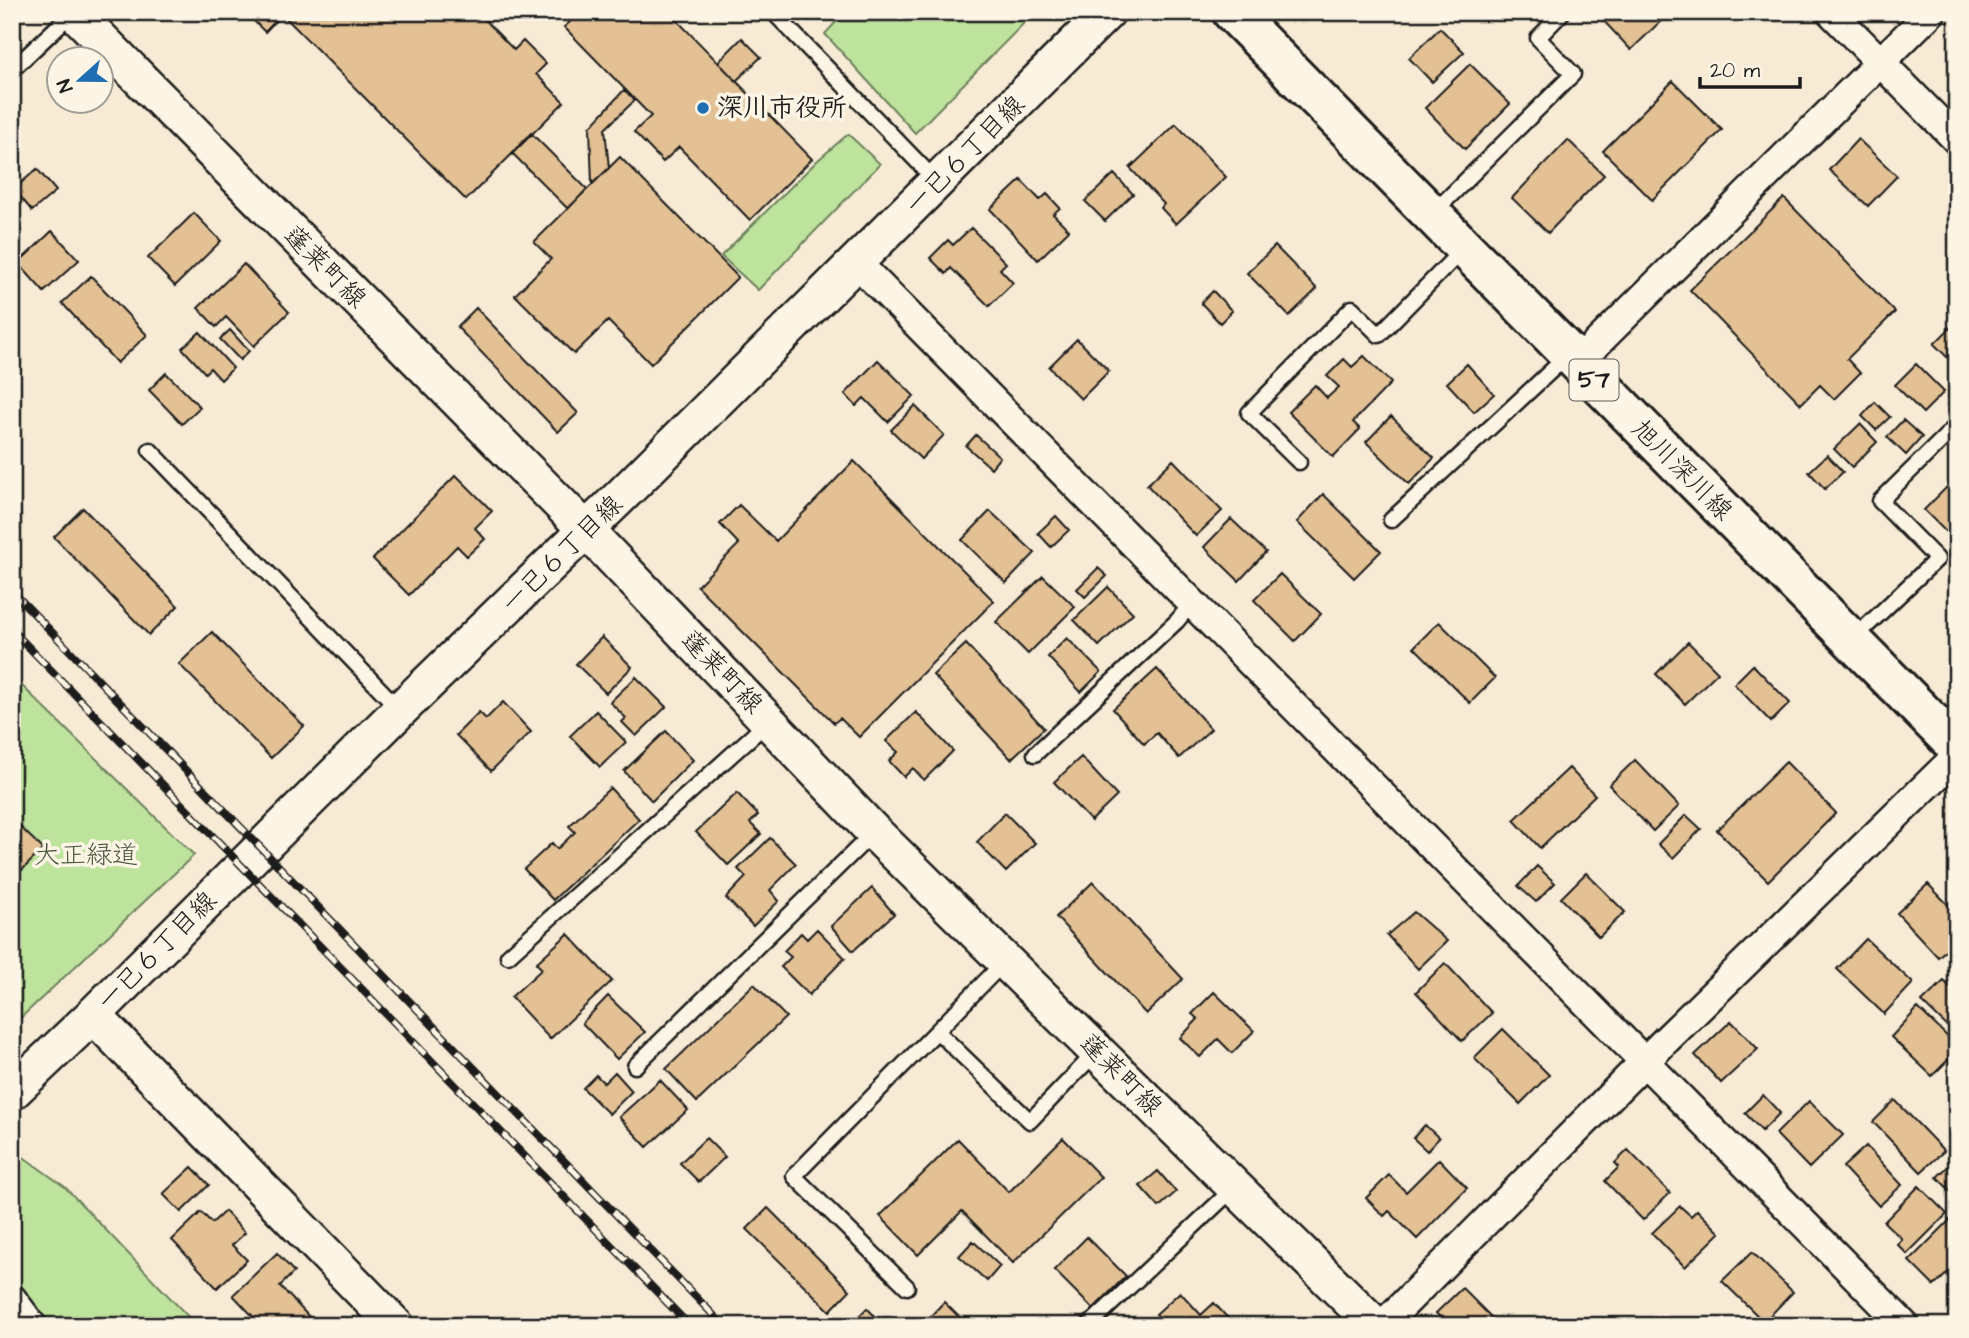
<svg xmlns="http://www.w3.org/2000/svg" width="1969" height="1338" font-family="'Architects Daughter','Klee One',sans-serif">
	<rect width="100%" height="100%" fill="#f7ebd5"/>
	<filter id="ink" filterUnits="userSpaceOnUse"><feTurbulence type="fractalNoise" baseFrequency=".0143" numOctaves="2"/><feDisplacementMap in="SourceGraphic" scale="14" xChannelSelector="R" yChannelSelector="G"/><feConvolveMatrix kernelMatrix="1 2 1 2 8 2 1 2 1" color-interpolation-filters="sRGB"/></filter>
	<g filter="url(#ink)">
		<path fill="#bee39d" stroke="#6d805c" stroke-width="2" d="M 845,12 L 1035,12 L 915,133 L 825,34 Z
			M 848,134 L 880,164 L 758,290 L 721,256 L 817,161 Z
			M 12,676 L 194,855 L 12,1026 Z
			M 22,1156 L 65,1187 L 197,1326 L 47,1326 L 12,1280 L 12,1164 Z"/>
		<path fill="#e3c195" stroke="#1c1c1c" stroke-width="2" d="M 257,12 L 280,12 L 282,14 L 265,32 L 251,18 Z
			M 280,12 L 477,12 L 514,50 L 523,41 L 546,64 L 536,74 L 564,102 L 466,200 Z
			M 560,12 L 669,12 L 812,159 L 750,220 L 679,147 L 663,162 L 634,132 L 651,116 L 564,27 L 570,22 Z
			M 1604,12 L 1670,12 L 1631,50 L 1600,17 Z
			M 1440,28 L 1464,52 L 1432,82 L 1409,58 Z
			M 742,38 L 761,57 L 736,81 L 718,62 Z
			M 1470,64 L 1510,104 L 1465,149 L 1425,108 Z
			M 1673,81 L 1722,130 L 1652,200 L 1603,151 Z
			M 624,90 L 635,100 L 605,129 L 609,168 L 592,184 L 590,127 Z
			M 1176,124 L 1226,177 L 1176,224 L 1161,208 L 1164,204 L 1130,168 Z
			M 531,133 L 587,189 L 568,209 L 512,153 Z
			M 1858,139 L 1897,176 L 1868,206 L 1829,170 Z
			M 1568,140 L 1604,175 L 1548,233 L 1512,198 Z
			M 620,157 L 738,277 L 651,364 L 608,321 L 574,354 L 515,295 L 551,259 L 534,242 Z
			M 37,169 L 56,191 L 32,211 L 14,189 Z
			M 1114,174 L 1133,194 L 1105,221 L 1085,201 Z
			M 1021,180 L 1040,200 L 1047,194 L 1060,208 L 1053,214 L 1069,230 L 1038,260 L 990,209 Z
			M 1784,198 L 1895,312 L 1847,359 L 1860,373 L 1834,399 L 1820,385 L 1801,404 L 1690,290 Z
			M 194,213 L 221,241 L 175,286 L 148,258 Z
			M 971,228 L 1006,263 L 1000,269 L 1013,283 L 989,306 L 951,268 L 946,274 L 930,258 L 948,240 L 953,245 Z
			M 52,231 L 79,260 L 44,292 L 18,263 Z
			M 1275,246 L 1317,289 L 1289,316 L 1247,273 Z
			M 244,264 L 289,312 L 254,346 L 226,317 L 216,327 L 198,308 Z
			M 91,276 L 147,335 L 117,363 L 62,303 Z
			M 1213,291 L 1232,311 L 1220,323 L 1201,303 Z
			M 476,308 L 578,413 L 558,432 L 457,327 Z
			M 1957,321 L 1957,367 L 1934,344 Z
			M 230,330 L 249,351 L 240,360 L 220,339 Z
			M 200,332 L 233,368 L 221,380 L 210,368 L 205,373 L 182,348 Z
			M 1077,339 L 1109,371 L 1081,399 L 1049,367 Z
			M 1364,356 L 1391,383 L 1353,422 L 1360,429 L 1333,457 L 1288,412 L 1315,385 L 1327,398 L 1339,387 L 1327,376 L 1344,359 L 1352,367 Z
			M 878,360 L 914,396 L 888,422 L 864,398 L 856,406 L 845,394 Z
			M 1467,364 L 1494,394 L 1474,412 L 1447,383 Z
			M 1916,364 L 1944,392 L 1923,413 L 1895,385 Z
			M 166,373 L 200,407 L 182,424 L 149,390 Z
			M 1875,402 L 1890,417 L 1876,430 L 1862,416 Z
			M 915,406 L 944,435 L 921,459 L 891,430 Z
			M 1391,416 L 1434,458 L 1409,484 L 1366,442 Z
			M 1903,420 L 1922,437 L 1906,455 L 1887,437 Z
			M 1860,424 L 1877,442 L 1852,467 L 1834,449 Z
			M 976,435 L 1000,457 L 991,468 L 966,446 Z
			M 1827,455 L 1843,472 L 1825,489 L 1809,472 Z
			M 1173,460 L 1222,511 L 1196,536 L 1147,485 Z
			M 854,461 L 994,601 L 859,737 L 840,718 L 834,723 L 697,586 L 739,544 L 720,524 L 739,505 L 776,541 Z
			M 456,475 L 492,511 L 475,528 L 485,539 L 467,556 L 457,546 L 409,595 L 373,559 Z
			M 1957,477 L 1957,543 L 1924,510 Z
			M 1323,494 L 1381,551 L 1354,578 L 1297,522 Z
			M 83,508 L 178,606 L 149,635 L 54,537 Z
			M 990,511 L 1035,553 L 1006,583 L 962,540 Z
			M 1056,516 L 1069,530 L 1051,547 L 1038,533 Z
			M 1231,519 L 1266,552 L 1239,581 L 1204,547 Z
			M 1098,568 L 1107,576 L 1085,597 L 1077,589 Z
			M 1280,574 L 1321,614 L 1295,641 L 1254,600 Z
			M 1043,576 L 1075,607 L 1028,654 L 996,622 Z
			M 1108,587 L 1133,613 L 1099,646 L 1074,620 Z
			M 1439,622 L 1495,678 L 1470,703 L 1414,647 Z
			M 212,632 L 304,726 L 271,758 L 179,664 Z
			M 602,637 L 632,667 L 606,693 L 576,664 Z
			M 1067,638 L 1101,672 L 1081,692 L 1048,657 Z
			M 1688,642 L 1718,672 L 1685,704 L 1656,674 Z
			M 966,644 L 1044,728 L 1011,759 L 933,675 Z
			M 1753,665 L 1790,703 L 1771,722 L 1734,684 Z
			M 1157,669 L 1211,729 L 1179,758 L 1157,733 L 1144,744 L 1113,709 Z
			M 636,677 L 666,707 L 636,736 L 622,722 L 626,718 L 610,702 Z
			M 503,702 L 531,732 L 491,771 L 456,735 L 479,712 L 486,719 Z
			M 596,711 L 626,742 L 600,767 L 570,736 Z
			M 916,712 L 953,751 L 924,780 L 913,768 L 904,777 L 889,761 L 898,752 L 886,741 Z
			M 666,731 L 693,760 L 652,801 L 624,771 Z
			M 1081,757 L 1117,796 L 1091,821 L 1054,782 Z
			M 1635,760 L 1679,806 L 1653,831 L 1609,785 Z
			M 1786,762 L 1836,813 L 1768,881 L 1717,830 Z
			M 1569,768 L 1595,795 L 1540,848 L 1514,820 Z
			M 610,788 L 639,819 L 553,900 L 524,869 L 552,843 L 557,849 L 575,832 L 569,826 Z
			M 737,793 L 758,815 L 750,823 L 761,834 L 728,865 L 696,832 Z
			M 1005,813 L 1035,843 L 1006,872 L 977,842 Z
			M 1686,815 L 1701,829 L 1673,858 L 1658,844 Z
			M 12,819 L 43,849 L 12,880 Z
			M 770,838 L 796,864 L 770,890 L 779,901 L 753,926 L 726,898 L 746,877 L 738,869 Z
			M 1537,866 L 1555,883 L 1536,902 L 1518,886 Z
			M 1586,873 L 1625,912 L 1599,937 L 1561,898 Z
			M 1093,882 L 1183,979 L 1146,1014 L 1056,917 Z
			M 1928,884 L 1957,914 L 1957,940 L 1938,957 L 1897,913 Z
			M 872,888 L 894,914 L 853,951 L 831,926 Z
			M 1414,912 L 1447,941 L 1418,969 L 1387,935 Z
			M 817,929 L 845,958 L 809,995 L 781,967 L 791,957 L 784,951 L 801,933 L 807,939 Z
			M 568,934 L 612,981 L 550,1039 L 511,997 L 542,969 L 536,963 Z
			M 1866,939 L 1913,983 L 1884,1014 L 1837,969 Z
			M 1445,963 L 1492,1013 L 1462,1041 L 1416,992 Z
			M 1944,981 L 1957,994 L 1957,1036 L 1922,1002 Z
			M 754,984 L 786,1017 L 697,1102 L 666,1069 Z
			M 1214,992 L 1254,1031 L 1232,1053 L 1218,1039 L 1200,1057 L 1180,1038 L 1198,1019 L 1192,1014 Z
			M 608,996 L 645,1032 L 617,1059 L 582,1023 Z
			M 1918,1008 L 1957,1046 L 1957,1051 L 1932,1076 L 1891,1037 Z
			M 1731,1021 L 1758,1049 L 1721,1083 L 1695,1055 Z
			M 1503,1029 L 1549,1075 L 1520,1104 L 1474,1058 Z
			M 615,1072 L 632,1091 L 609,1114 L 583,1088 L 596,1075 L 604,1083 Z
			M 660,1080 L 688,1110 L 647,1147 L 619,1117 Z
			M 1763,1095 L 1780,1113 L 1762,1131 L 1745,1113 Z
			M 1895,1100 L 1944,1151 L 1921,1172 L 1873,1122 Z
			M 1809,1101 L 1843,1135 L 1809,1168 L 1776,1134 Z
			M 1425,1125 L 1439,1138 L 1427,1151 L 1413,1138 Z
			M 706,1138 L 725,1157 L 699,1182 L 680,1163 Z
			M 1063,1138 L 1101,1177 L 1013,1263 L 962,1211 L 918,1255 L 880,1216 L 958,1139 L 1009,1192 Z
			M 1866,1146 L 1902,1185 L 1879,1206 L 1843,1167 Z
			M 1628,1150 L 1670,1193 L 1643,1220 L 1605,1181 L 1619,1167 L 1615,1163 Z
			M 1957,1158 L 1957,1198 L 1937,1177 Z
			M 1439,1159 L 1467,1188 L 1417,1239 L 1389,1211 L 1384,1216 L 1366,1198 L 1389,1175 L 1406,1192 Z
			M 192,1167 L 209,1185 L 181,1212 L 163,1194 Z
			M 1158,1171 L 1176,1192 L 1159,1207 L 1140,1186 Z
			M 1919,1186 L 1947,1214 L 1907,1254 L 1897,1244 L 1902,1239 L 1884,1222 Z
			M 1680,1206 L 1691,1216 L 1697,1210 L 1720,1233 L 1685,1267 L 1652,1233 Z
			M 768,1208 L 850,1290 L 830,1311 L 747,1229 Z
			M 225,1211 L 245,1233 L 232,1245 L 247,1260 L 217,1288 L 172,1240 L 201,1212 L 212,1223 Z
			M 1957,1213 L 1957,1264 L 1934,1286 L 1909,1261 Z
			M 1087,1237 L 1126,1276 L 1093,1309 L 1054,1270 Z
			M 973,1241 L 1000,1266 L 987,1281 L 959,1256 Z
			M 1752,1252 L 1793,1292 L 1764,1322 L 1722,1281 Z
			M 277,1253 L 294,1272 L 280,1286 L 313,1321 L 308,1326 L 262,1326 L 233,1295 Z
			M 1462,1288 L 1500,1326 L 1449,1326 L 1436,1313 Z
			M 1180,1292 L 1201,1315 L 1214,1303 L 1235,1326 L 1167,1326 L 1156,1314 Z
			M 944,1302 L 968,1326 L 923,1324 Z
			M 867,1308 L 884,1326 L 849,1326 Z"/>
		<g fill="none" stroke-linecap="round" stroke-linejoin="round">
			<g stroke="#1c1c1c" stroke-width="19">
				<path id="service" d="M 773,12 L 938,183
					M 12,70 L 73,12
					M 1432,214 L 1573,74 L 1538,38 L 1563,12
					M 150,450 L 400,710
					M 1299,462 L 1249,413 L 1352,308 L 1379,335 L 1462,250
					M 1391,520 L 1567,356
					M 1852,640 L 1937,559 L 1880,501 L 1957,425
					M 1035,754 L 1177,621 L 1192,603
					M 508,956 L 769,721
					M 1004,962 L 937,1031 L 1030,1121 L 1097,1051
					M 635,1066 L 874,832
					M 907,1287 L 794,1176 L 937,1031
					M 1088,1326 L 1235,1187"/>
			</g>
			<g stroke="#1c1c1c" stroke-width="33">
				<path id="minor" d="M 1831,12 L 1957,140
					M 857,263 L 1905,1326
					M 1577,363 L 1931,12
					M 12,1299 L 32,1326
					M 1382,1326 L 1664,1042 L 1957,756"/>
			</g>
			<g stroke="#1c1c1c" stroke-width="40">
				<path id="tertiary" d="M 74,12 L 586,530 L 874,832 L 1376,1326
					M 93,1015 L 396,1326
					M 12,1092 L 93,1015 L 400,710 L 621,496 L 1107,12"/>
			</g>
			<g stroke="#1c1c1c" stroke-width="44">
				<path id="primary" d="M 1232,12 L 1957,747"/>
			</g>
			<use href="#service" stroke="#fcf5e5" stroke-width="14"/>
			<use href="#minor" stroke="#fcf5e5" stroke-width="28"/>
			<use href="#tertiary" stroke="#fcf5e5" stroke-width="35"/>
			<use href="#primary" stroke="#fcf5e5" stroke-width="38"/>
			<g stroke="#1c1c1c" stroke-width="8">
				<path id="rail" d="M 12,591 L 724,1326
					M 12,630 L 690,1326"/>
			</g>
			<use href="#rail" stroke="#fcf5e5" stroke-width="5" stroke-dasharray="16" stroke-linecap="butt"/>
		</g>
	</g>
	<circle fill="#1f6fb2" stroke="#fcf5e5" stroke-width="2.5" cx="703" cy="108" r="7"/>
	<g text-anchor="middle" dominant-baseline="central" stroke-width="7" stroke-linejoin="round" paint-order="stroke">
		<rect fill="#fcf5e5" stroke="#5f5d58" stroke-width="2" x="1569.5" y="359.5" width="49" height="41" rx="5"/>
		<g font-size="24" font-weight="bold" fill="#1c1c1c">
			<text x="1594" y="380">57</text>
		</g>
		<g font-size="26" font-weight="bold" fill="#1c1c1c" stroke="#fcf5e5" text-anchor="start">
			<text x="717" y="108">深川市役所</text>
		</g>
		<g font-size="26" fill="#1c1c1c" stroke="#fcf5e5">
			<text transform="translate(965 155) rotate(-45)">一已６丁目線</text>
			<text transform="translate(325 267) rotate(45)">蓬莱町線</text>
			<text transform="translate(1682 470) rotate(45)">旭川深川線</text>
			<text transform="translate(562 554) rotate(-44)">一已６丁目線</text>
			<text transform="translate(722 672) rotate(46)">蓬莱町線</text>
			<text transform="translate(157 951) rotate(-45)">一已６丁目線</text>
			<text transform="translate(1121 1075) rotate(45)">蓬莱町線</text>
		</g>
		<g font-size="26" fill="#4d5843" stroke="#fcf5e5">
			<text x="86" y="855">大正緑道</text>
		</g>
	</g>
	<rect width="1969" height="1338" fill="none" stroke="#fcf5e5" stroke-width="42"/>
	<rect x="21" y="21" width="1927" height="1296" fill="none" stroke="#1c1c1c" stroke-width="2.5" filter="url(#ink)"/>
	<g transform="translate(80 80) rotate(249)"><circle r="33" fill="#fcf5e5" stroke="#a29e95" stroke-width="2"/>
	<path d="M0-5L12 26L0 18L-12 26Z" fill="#1f6fb2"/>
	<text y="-10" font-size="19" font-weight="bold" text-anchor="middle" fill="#1c1c1c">N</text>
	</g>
	<path d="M1700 77v10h100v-10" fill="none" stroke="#1c1c1c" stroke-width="3.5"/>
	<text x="1710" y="77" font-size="21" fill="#1c1c1c" stroke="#fcf5e5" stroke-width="5" paint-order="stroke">20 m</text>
</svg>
